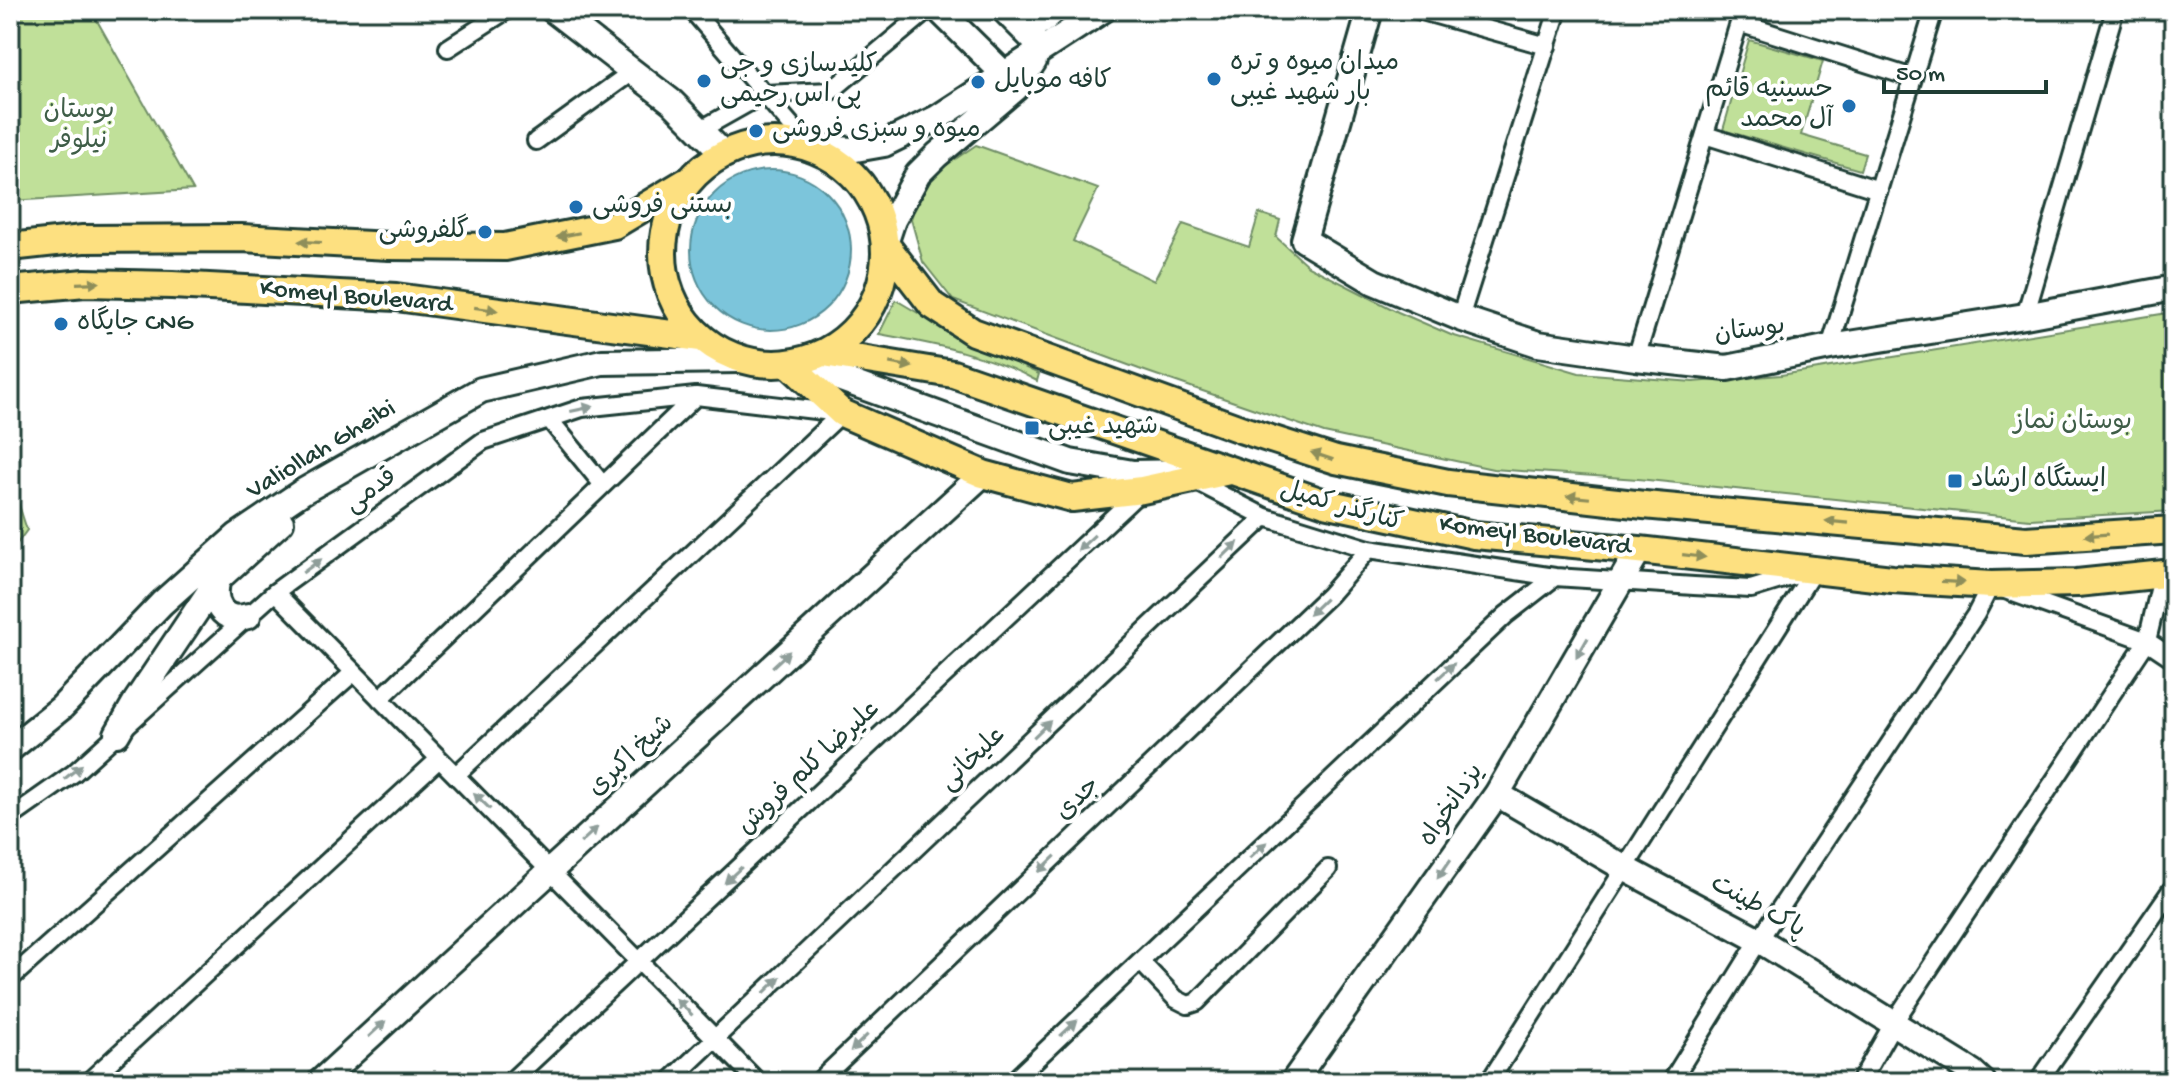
<svg xmlns="http://www.w3.org/2000/svg" width="2184" height="1092" font-family="'Gochi Hand','Playpen Sans Arabic',sans-serif">
	<rect width="100%" height="100%" fill="#fff"/>
	<filter id="ink" filterUnits="userSpaceOnUse"><feTurbulence type="fractalNoise" baseFrequency=".0125" numOctaves="2"/><feDisplacementMap in="SourceGraphic" scale="16" xChannelSelector="R" yChannelSelector="G"/><feConvolveMatrix kernelMatrix="1 2 1 2 8 2 1 2 1" color-interpolation-filters="sRGB"/></filter>
	<g filter="url(#ink)">
		<path fill="#c0e099" stroke="#708e66" stroke-width="2" d="M 10,10 L 91,10 L 193,190 L 10,201 Z
			M 1749,40 L 1823,61 L 1801,135 L 1865,154 L 1860,170 L 1723,130 Z
			M 976,145 L 1098,189 L 1073,241 L 1154,281 L 1183,224 L 1249,247 L 1259,213 L 1280,220 L 1276,237 L 1308,266 L 1398,312 L 1451,335 L 1579,373 L 1693,382 L 1781,375 L 2174,312 L 2174,511 L 2030,519 L 1638,479 L 1493,469 L 1324,433 L 1139,369 L 953,300 L 923,262 L 911,219 L 923,181 Z
			M 896,300 L 959,337 L 1039,374 L 1037,381 C 988,354 933,344 879,334 Z
			M 10,477 L 27,530 L 10,553 Z"/>
		<path fill="#7bc5db" stroke="#568f98" stroke-width="2" d="M691 250a80 80 0 1 1 160 0a80 80 0 1 1-160 0Z"/>
		<g fill="none" stroke-linecap="round" stroke-linejoin="round">
			<g stroke="#1f3d34" stroke-width="22">
				<path id="street" d="M 692,10 L 809,146
					M 1030,10 L 1044,25
					M 1418,10 L 1547,46
					M 1739,23 L 1913,78
					M 1044,25 L 1061,10
					M 448,48 L 507,10
					M 700,130 L 764,94 L 831,91 L 928,10
					M 1705,135 L 1879,190
					M 536,141 L 633,71
					M 2025,316 L 2115,10
					M 1460,318 L 1558,10
					M 1830,347 L 1934,10
					M 1636,358 L 1743,10
					M 549,419 L 603,485
					M 1193,480 L 1265,517 L 1369,549 L 1555,577 L 1694,586 L 1751,589 L 1800,574
					M 275,592 L 758,1082
					M 380,699 L 696,396
					M 456,775 L 842,413
					M 10,818 L 74,773 L 275,592 L 483,441 L 582,408 L 696,396 L 840,413
					M 1140,961 L 1176,999 L 1188,1005 L 1197,1002 L 1328,869
					M 10,979 L 354,672
					M 88,1082 L 439,759
					M 510,1082 L 1142,490
					M 669,1082 L 1265,517
					M 818,1082 L 1329,595 L 1369,549
					M 1012,1082 L 1506,615 L 1555,577
					M 1489,1082 L 1814,570
					M 1671,1082 L 1759,940 L 1976,614 L 1991,585 L 2147,641 L 2174,659
					M 1860,1082 L 1894,1022 L 2147,641 L 2163,573
					M 2038,1082 L 2174,886"/>
			</g>
			<g stroke="#1f3d34" stroke-width="30">
				<path id="secondary" d="M 553,10 L 672,102 L 723,153
					M 939,10 L 1004,74
					M 1004,10 L 1043,49
					M 1370,10 L 1304,240 L 1374,282 L 1460,318 L 1538,344 L 1636,358 L 1727,368 L 1830,347 L 2025,316 L 2174,288
					M 809,146 L 850,150 L 884,144 L 937,118 L 1103,10
					M 885,244 L 893,220 L 918,174 L 937,155 L 1016,88 L 1034,61
					M 797,363 L 1070,462 L 1133,473 L 1192,472
					M 218,579 C 211,602 222,624 248,616
					M 117,734 L 136,701 L 218,579 L 281,522
					M 10,749 L 61,708 L 162,603 L 237,536 L 302,492 L 481,390 L 602,362 L 739,360
					M 1497,794 L 1624,868 L 1759,940 L 1972,1072 L 1983,1082
					M 320,1082 L 983,474
					M 1293,1082 L 1497,794 L 1639,550"/>
			</g>
			<g stroke="#1f3d34" stroke-width="32">
				<path id="primary" d="M663 253a111 111 0 1 1 222 0a111 111 0 1 1-222 0Z
					M 885,244 L 932,305 L 973,332 L 1243,430 L 1336,460 L 1448,483 L 1644,505 L 2026,540 L 2174,530
					M 10,247 L 83,239 L 241,238 L 389,246 L 505,247 L 614,225 L 686,182
					M 10,290 L 85,283 L 172,285 L 396,297 L 701,338
					M 824,353 L 953,374 L 1325,503 L 1474,535 L 1639,550 L 1892,579 L 1991,585 L 2077,583 L 2174,573
					M 788,363 L 842,413 L 983,474 L 1072,498 L 1142,490 L 1229,471"/>
			</g>
			<use href="#street" stroke="#fff" stroke-width="16"/>
			<use href="#secondary" stroke="#fff" stroke-width="24"/>
			<use href="#primary" stroke="#fde080" stroke-width="26"/>
		</g>
		<defs><path id="oneway-solid" d="M-6-.8H1V-3.2L6.5 0L1 3.2V.8H-6Z" transform="scale(2)"/></defs>
		<g fill="#8e8e5a">
			<use href="#oneway-solid" transform="translate(568 235) rotate(169)"/>
			<use href="#oneway-solid" transform="translate(310 242) rotate(-177)"/>
			<use href="#oneway-solid" transform="translate(88 283) rotate(-2)"/>
			<use href="#oneway-solid" transform="translate(486 309) rotate(8)"/>
			<use href="#oneway-solid" transform="translate(901 365) rotate(10)"/>
			<use href="#oneway-solid" transform="translate(1322 456) rotate(-162)"/>
			<use href="#oneway-solid" transform="translate(1578 497) rotate(-174)"/>
			<use href="#oneway-solid" transform="translate(1837 522) rotate(-175)"/>
			<use href="#oneway-solid" transform="translate(2096 535) rotate(176)"/>
			<use href="#oneway-solid" transform="translate(1694 556) rotate(7)"/>
			<use href="#oneway-solid" transform="translate(1953 582) rotate(3)"/>
		</g>
		<g fill="#8f9e9a">
			<use href="#oneway-solid" transform="translate(582 409) rotate(-12)"/>
			<use href="#oneway-solid" transform="translate(1086 543) rotate(137)"/>
			<use href="#oneway-solid" transform="translate(1230 550) rotate(-44)"/>
			<use href="#oneway-solid" transform="translate(312 566) rotate(-36)"/>
			<use href="#oneway-solid" transform="translate(1317 607) rotate(136)"/>
			<use href="#oneway-solid" transform="translate(1582 648) rotate(120)"/>
			<use href="#oneway-solid" transform="translate(781 659) rotate(-43)"/>
			<use href="#oneway-solid" transform="translate(1446 671) rotate(-43)"/>
			<use href="#oneway-solid" transform="translate(1042 729) rotate(-44)"/>
			<use href="#oneway-solid" transform="translate(73 772) rotate(-39)"/>
			<use href="#oneway-solid" transform="translate(482 801) rotate(-135)"/>
			<use href="#oneway-solid" transform="translate(589 835) rotate(-43)"/>
			<use href="#oneway-solid" transform="translate(1258 850) rotate(-43)"/>
			<use href="#oneway-solid" transform="translate(1047 864) rotate(136)"/>
			<use href="#oneway-solid" transform="translate(1444 869) rotate(125)"/>
			<use href="#oneway-solid" transform="translate(733 875) rotate(137)"/>
			<use href="#oneway-solid" transform="translate(772 985) rotate(-44)"/>
			<use href="#oneway-solid" transform="translate(684 1007) rotate(-135)"/>
			<use href="#oneway-solid" transform="translate(1069 1028) rotate(-43)"/>
			<use href="#oneway-solid" transform="translate(377 1029) rotate(-43)"/>
			<use href="#oneway-solid" transform="translate(859 1043) rotate(136)"/>
		</g>
	</g>
	<g fill="#1f6fb2" stroke="#fff" stroke-width="3">
		<circle cx="1214" cy="79" r="8"/>
		<circle cx="704" cy="81" r="8"/>
		<circle cx="978" cy="82" r="8"/>
		<circle cx="1849" cy="106" r="8"/>
		<circle cx="756" cy="131" r="8"/>
		<circle cx="576" cy="207" r="8"/>
		<circle cx="485" cy="232" r="8"/>
		<circle cx="61" cy="324" r="8"/>
		<rect x="1024" y="420" width="16" height="16" rx="4"/>
		<rect x="1947" y="473" width="16" height="16" rx="4"/>
	</g>
	<g text-anchor="middle" dominant-baseline="central" stroke-width="8" stroke-linejoin="round" paint-order="stroke">
		<g font-size="26" fill="#1f3d34" stroke="#fff" text-anchor="start">
			<text x="1230" y="64">میدان میوه و تره<tspan x="1230" dy="30">بار شهید غیبی</tspan></text>
			<text x="720" y="66">کلیدسازی و جی<tspan x="720" dy="30">پی اس رحیمی</tspan></text>
			<text x="994" y="82">کافه موبایل</text>
			<text x="1833" y="91" text-anchor="end">حسینیه قائم<tspan x="1833" dy="30">آل محمد</tspan></text>
			<text x="772" y="131">میوه و سبزی فروشی</text>
			<text x="592" y="207">بستنی فروشی</text>
			<text x="469" y="232" text-anchor="end">گلفروشی</text>
			<text x="77" y="324">جایگاه CNG</text>
			<text x="1048" y="428">شهید غیبی</text>
			<text x="1971" y="481">ایستگاه ارشاد</text>
		</g>
		<g font-size="26" fill="#3f5e48" stroke="#fff">
			<text x="79" y="112">بوستان<tspan x="79" dy="30">نیلوفر</tspan></text>
			<text x="2073" y="423">بوستان نماز</text>
		</g>
		<g font-size="26" fill="#1f3d34" stroke="#fff">
			<text transform="translate(356 298) rotate(5)">Komeyl Boulevard</text>
			<text transform="translate(1750 332) rotate(-7)">بوستان</text>
			<text transform="translate(322 451) rotate(-31)">Valiollah Gheibi</text>
			<text transform="translate(372 492) rotate(-36)">قدمی</text>
			<text transform="translate(1341 508) rotate(16)">کنارگذر کمیل</text>
			<text transform="translate(1535 537) rotate(7)">Komeyl Boulevard</text>
			<text transform="translate(632 757) rotate(-43)">شیخ اکبری</text>
			<text transform="translate(974 760) rotate(-44)">علیخانی</text>
			<text transform="translate(810 769) rotate(-43)">علیرضا کلم فروش</text>
			<text transform="translate(1079 800) rotate(-44)">جدی</text>
			<text transform="translate(1453 806) rotate(-56)">یزدانخواه</text>
			<text transform="translate(1757 908) rotate(29)">پاک طینت</text>
		</g>
	</g>
	<rect width="2184" height="1092" fill="none" stroke="#fff" stroke-width="40"/>
	<rect x="20" y="20" width="2144" height="1052" fill="none" stroke="#1f3d34" stroke-width="3" filter="url(#ink)"/>
	<path d="M1884 80v12h162v-12" fill="none" stroke="#1f3d34" stroke-width="4"/>
	<text x="1896" y="80" font-size="24" fill="#1f3d34" stroke="#ffffff" stroke-width="6" paint-order="stroke">50 m</text>
</svg>
